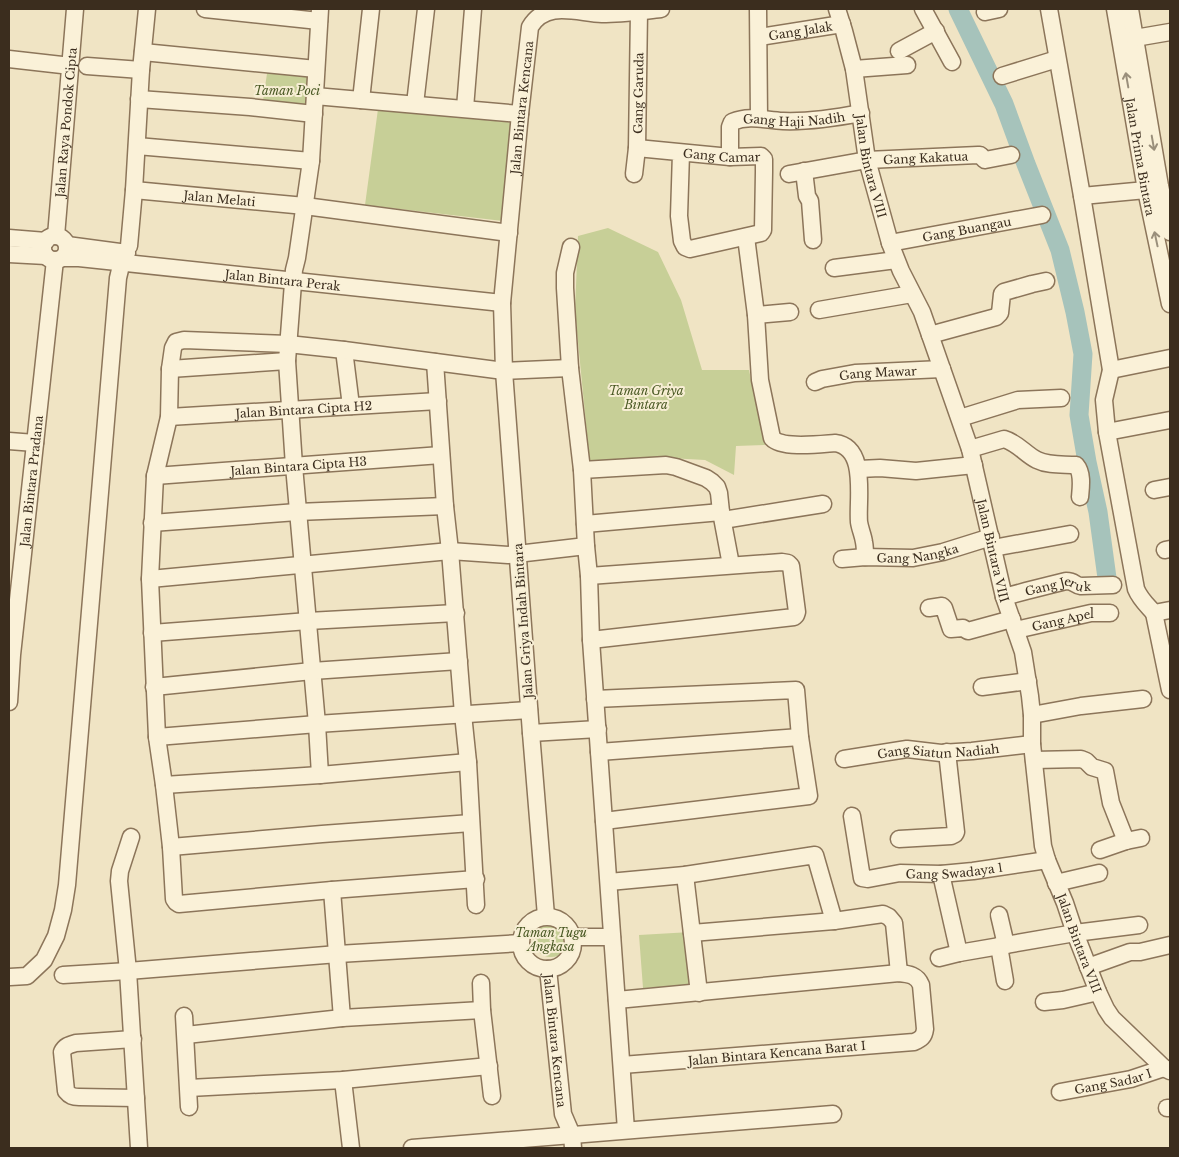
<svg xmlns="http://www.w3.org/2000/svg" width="1179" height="1157" font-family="'Libre Baskerville',serif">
	<rect width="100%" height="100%" fill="#f0e4c4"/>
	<path fill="#c7cf97" d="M 268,67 L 311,72 L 308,112 L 262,107 Z
		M 378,109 L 515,123 L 503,221 L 365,205 Z
		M 608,228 L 658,252 L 681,300 L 702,370 L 749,370 L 765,445 L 736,446 L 734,475 L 705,460 L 669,458 L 590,465 L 575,311 L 578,236 Z
		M533 939a18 18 0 1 1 36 0a18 18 0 1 1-36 0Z
		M 691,932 L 694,985 L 643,988 L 639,935 Z"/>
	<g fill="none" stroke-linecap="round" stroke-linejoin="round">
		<path stroke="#a6c3bb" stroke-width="19" d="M 958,9 L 1004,104 L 1026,164 L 1060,250 L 1075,312 L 1083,354 L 1079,415 L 1087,462 L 1098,512 L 1107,578"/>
		<g stroke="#8c755a" stroke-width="19">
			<g id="minor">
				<path d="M 205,9 L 319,21"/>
				<path d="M 320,9 L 311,161 L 297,258 L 294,270 L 287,361 L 294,466 L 317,724 L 320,775"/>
				<path d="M 758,9 L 759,118"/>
				<path id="s1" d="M 837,9 L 844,31 L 854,69 L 867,160 L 890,243 L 901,271 L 922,312 L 970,449 L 1004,597 L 1023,652 L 1030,696 L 1032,715 L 1032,744 L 1043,846 L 1047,860 L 1065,903 L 1075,933 L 1098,992 L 1106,1009 L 1112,1018 L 1164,1068 L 1170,1071"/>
				<path d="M 923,9 L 952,62"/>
				<path d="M 1049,9 L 1082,196 L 1111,370 L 1104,400 L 1107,432 L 1136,589 C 1140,599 1147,605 1154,613 L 1170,610"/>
				<path id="s2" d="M 1115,9 L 1146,190 L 1170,304"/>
				<path d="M 1130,9 L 1160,186 L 1170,232"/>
				<path d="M 985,12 L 999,9"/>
				<path id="s3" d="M 759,37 L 842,24"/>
				<path d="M 1135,38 L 1170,32"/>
				<path d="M 899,51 L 936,31"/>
				<path d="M 143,52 L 316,69"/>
				<path d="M 9,59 L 62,65"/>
				<path d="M 87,66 L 141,70"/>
				<path d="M 854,69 L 907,65"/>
				<path d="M 1002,76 L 1057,59"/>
				<path d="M 315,96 L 520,114"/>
				<path d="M 139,99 L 250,107 L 314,114"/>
				<path d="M 361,100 L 371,9"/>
				<path d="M 415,104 L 426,9"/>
				<path d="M 465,108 L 473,9"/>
				<path d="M 137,146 L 311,161"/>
				<path id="s4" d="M 637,148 L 730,157 L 761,156 L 764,159 L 764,172 L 763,230 L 761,233 L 690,249 L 685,247 L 682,241 L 679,216 L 681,153"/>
				<path id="s5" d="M 730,157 L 730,127 L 732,122 C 750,115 764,120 783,121 C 809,122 835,118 861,113"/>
				<path d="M 804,171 L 807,196 L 810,201 L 813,240"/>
				<path id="s6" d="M 634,174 L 637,148 L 639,11"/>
				<path id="s7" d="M 789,174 L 867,160 L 978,155 L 980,155 L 985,160 L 1011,155"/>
				<path id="s8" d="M 134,190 L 305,206 L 509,233"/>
				<path d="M 1082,196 L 1146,190 L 1156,187"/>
				<circle cx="55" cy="248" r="12"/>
				<path id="s9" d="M 56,236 L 75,9"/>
				<path d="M 746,237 L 756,315 L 760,380 L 772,438 C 782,449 821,444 835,443 C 868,447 857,500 859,522 C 860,529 863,535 864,542 C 865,547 865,552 865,557"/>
				<path d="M 9,238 L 46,241"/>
				<path id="s10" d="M 890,243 L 1042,215"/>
				<path d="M 67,245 L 127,253"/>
				<path d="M 129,246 L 134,190 L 141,70 L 147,9"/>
				<path d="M 571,247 L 565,273 L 565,288 L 570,368 L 582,470 L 586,546 L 589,576 L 591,640 L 626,1130"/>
				<path d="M 9,254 L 46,256"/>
				<path id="s11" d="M 63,258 L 79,258 L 502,303"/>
				<path d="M 834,268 L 896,260"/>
				<path d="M 819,310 L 912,294"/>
				<path d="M 756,315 L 790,312"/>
				<path d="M 930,335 L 996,317 L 1000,313 L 1002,294 L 1004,292 L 1032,284 L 1046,281"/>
				<path d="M 344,350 L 351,406"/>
				<path d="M 435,362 L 445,506 L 450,551 L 463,714 L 468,762 L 476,905"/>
				<path d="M 170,369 L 287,361"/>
				<path d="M 1111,370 L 1170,358"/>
				<path id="s12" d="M 815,382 L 822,379 L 855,373 L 942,369"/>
				<path id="s13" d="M 169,417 L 438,401"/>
				<path d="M 960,418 L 1018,400 L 1061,398"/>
				<path d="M 1107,432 L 1170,420"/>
				<path d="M 9,441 L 35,443"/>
				<path d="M 970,449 L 1004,439 C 1018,443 1025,454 1037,460 C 1049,466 1063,464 1076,465 C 1083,473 1081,487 1080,497"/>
				<path d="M 859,469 L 880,468 L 916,471 L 974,465"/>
				<path d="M 582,470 L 666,465 L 676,467 L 706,478 L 712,482 L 717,487 L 719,493 L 721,512 L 731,565"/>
				<path id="s14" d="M 155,476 L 441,455"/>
				<path d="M 1154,490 L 1170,487"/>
				<path d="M 723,520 L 823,504"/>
				<path d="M 152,523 L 297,512 L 445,506"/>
				<path d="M 585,524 L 721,512"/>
				<path d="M 993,548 L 1070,534"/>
				<path d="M 1165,550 L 1170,549"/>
				<path id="s15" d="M 842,559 L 865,557 L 913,558 L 943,552 L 991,537"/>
				<path d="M 589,576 L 782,562 L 788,563 L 791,566 L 797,612 L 796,615 L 794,617 L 591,640"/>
				<path d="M 150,579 L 450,551 L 508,555 L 586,546"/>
				<path id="s16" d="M 1004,597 L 1026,591 L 1066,581 C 1075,581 1074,585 1081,586 L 1113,585"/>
				<path d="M 929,608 L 942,606 L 944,608 L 951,629 L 963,628 L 968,631 L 1012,619"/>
				<path d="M 1154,613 L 1170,690"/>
				<path id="s17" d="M 1016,630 L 1091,613 L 1110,613"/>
				<path d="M 152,633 L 308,621 L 456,613"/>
				<path d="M 154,687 L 312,671 L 459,661"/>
				<path d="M 982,687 L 1028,681"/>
				<path d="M 595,699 L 796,690 L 800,737 L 809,796 L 604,821"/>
				<path id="s18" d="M 9,702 L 12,655 L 55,260"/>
				<path d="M 1032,715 L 1081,706 L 1143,699"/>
				<path d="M 531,733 L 598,729"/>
				<path d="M 157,737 L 317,724 L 529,710"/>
				<path d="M 599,752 L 800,737"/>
				<path id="s19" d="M 844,759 L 907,749 L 941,753 L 972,751 L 1032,744"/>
				<path d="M 1034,760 L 1081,759 L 1086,761 L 1092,767 L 1105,771 L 1111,803 L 1126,841"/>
				<path d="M 164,785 L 320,775 L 468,762"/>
				<path id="s20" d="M 852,816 L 862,878 L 868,879 L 900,873 L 941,874 L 973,871 L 1047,860"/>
				<path d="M 131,837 L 120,871 L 119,881 L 128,971 L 139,1148"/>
				<path d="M 899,839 L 951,836 L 955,834 L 956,832 L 947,752"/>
				<path d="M 171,847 L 322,834 L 471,823"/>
				<path d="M 1100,850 L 1126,841 L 1141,838"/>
				<path d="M 941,874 L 959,953"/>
				<path d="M 685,875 L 699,993"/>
				<path d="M 476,879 L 332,890 L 179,904 L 176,902 L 174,899 L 171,847 L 164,785 L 157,737 L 150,579 L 155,476 L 169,417 L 170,369 L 173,348 L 176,342 L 184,340 L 288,344 L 344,350 L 504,371 L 570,368"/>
				<path d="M 609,882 L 685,875 L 815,855 L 834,921"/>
				<path d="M 1056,883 L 1099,873"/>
				<path d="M 332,890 C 335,933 339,975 342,1018"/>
				<path d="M 999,915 L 1006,945"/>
				<path id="s21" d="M 546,916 L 531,733 L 504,371 L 502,303 L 520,114 L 530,27 C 546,0 577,13 602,14 C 622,14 642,11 661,9"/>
				<circle cx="547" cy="943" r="26"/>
				<path d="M 692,933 L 834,921 L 883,914 L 889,917 L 894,923 L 899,973"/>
				<path d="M 573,937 L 612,937"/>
				<path d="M 999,946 L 1005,981"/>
				<path d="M 939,958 L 959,953 L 1075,933 L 1139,925"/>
				<path d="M 1088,967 L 1130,952 L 1140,952 L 1170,945"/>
				<path id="s22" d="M 548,969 L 563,1114 L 572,1135 L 573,1148"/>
				<path d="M 63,975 L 128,971 L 338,954 L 521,943"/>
				<path d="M 10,977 L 27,976 L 44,960 L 56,936 L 63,910 L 67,885 L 118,278 L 124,253"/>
				<path d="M 481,983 L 482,1010 L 492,1096"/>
				<path d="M 617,1000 L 899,973 C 909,974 917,975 921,985 L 925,1029 C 924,1037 921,1039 914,1042 L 622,1065"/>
				<path d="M 1044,1002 L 1063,1000 L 1098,992"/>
				<path d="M 184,1016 L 189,1107"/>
				<path d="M 186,1035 L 342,1018 L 482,1010"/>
				<path d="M 133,1039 L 76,1043 C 69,1045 65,1046 62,1052 L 66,1091 C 70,1096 73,1097 79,1097 L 136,1098"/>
				<path d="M 343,1080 L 351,1148"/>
				<path d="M 189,1088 L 343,1080 L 489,1066"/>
				<path id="s23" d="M 1060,1092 L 1131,1079 L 1164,1068"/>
				<path d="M 1167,1108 L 1170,1108"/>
				<path d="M 412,1148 L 833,1114"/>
			</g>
		</g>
		<use href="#minor" stroke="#faf1d8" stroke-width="16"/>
	</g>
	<defs><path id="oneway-shaft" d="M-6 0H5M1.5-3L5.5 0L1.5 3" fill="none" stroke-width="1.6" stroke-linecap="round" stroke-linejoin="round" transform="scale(1.25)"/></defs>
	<g stroke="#9a8f7b">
		<use href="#oneway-shaft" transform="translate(1127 80) rotate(-100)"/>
		<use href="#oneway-shaft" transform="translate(1153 143) rotate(80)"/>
		<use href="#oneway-shaft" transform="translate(1156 239) rotate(-102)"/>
	</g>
	<g text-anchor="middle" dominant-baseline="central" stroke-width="4" stroke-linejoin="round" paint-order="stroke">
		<g font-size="12" fill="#3b2d1e" stroke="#f7eed4">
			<text stroke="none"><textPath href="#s3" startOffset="42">Gang Jalak</textPath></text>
			<text stroke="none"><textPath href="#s6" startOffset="81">Gang Garuda</textPath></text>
			<text stroke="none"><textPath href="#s21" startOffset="811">Jalan Bintara Kencana</textPath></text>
			<text stroke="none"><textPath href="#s5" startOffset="98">Gang Haji Nadih</textPath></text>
			<text stroke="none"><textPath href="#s9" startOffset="114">Jalan Raya Pondok Cipta</textPath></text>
			<text stroke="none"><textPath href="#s4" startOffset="85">Gang Camar</textPath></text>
			<text stroke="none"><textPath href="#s7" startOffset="138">Gang Kakatua</textPath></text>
			<text stroke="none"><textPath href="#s2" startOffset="150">Jalan Prima Bintara</textPath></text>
			<text stroke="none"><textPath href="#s1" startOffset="161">Jalan Bintara VIII</textPath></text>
			<text stroke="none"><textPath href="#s8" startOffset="86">Jalan Melati</textPath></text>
			<text stroke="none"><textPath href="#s10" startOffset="78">Gang Buangau</textPath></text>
			<text stroke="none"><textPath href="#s11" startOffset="221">Jalan Bintara Perak</textPath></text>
			<text stroke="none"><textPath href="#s12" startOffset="64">Gang Mawar</textPath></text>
			<text stroke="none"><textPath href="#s13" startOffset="135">Jalan Bintara Cipta H2</textPath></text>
			<text stroke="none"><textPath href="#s14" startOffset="144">Jalan Bintara Cipta H3</textPath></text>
			<text stroke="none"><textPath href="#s18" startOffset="222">Jalan Bintara Pradana</textPath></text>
			<text stroke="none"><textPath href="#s1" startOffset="566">Jalan Bintara VIII</textPath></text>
			<text stroke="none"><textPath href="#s15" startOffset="76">Gang Nangka</textPath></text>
			<text stroke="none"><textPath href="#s16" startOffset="56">Gang Jeruk</textPath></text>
			<text stroke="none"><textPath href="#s17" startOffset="48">Gang Apel</textPath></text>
			<text transform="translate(523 621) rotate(-94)">Jalan Griya Indah Bintara</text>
			<text stroke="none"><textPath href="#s19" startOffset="95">Gang Siatun Nadiah</textPath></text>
			<text stroke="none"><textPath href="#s20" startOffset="156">Gang Swadaya 1</textPath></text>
			<text stroke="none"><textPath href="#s1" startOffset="971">Jalan Bintara VIII</textPath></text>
			<text stroke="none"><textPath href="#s22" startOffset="72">Jalan Bintara Kencana</textPath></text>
			<text transform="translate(777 1053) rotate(-5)">Jalan Bintara Kencana Barat I</text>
			<text stroke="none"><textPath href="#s23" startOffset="54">Gang Sadar I</textPath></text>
		</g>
		<g font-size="12" font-style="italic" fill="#4a5924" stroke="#f7eed4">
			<text x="287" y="90">Taman Poci</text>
			<text x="646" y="390">Taman Griya<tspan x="646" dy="14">Bintara</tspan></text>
			<text x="551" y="932">Taman Tugu<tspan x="551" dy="14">Angkasa</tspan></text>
		</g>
	</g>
	<rect width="1179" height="1157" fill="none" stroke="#3b2d1e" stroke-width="20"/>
</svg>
